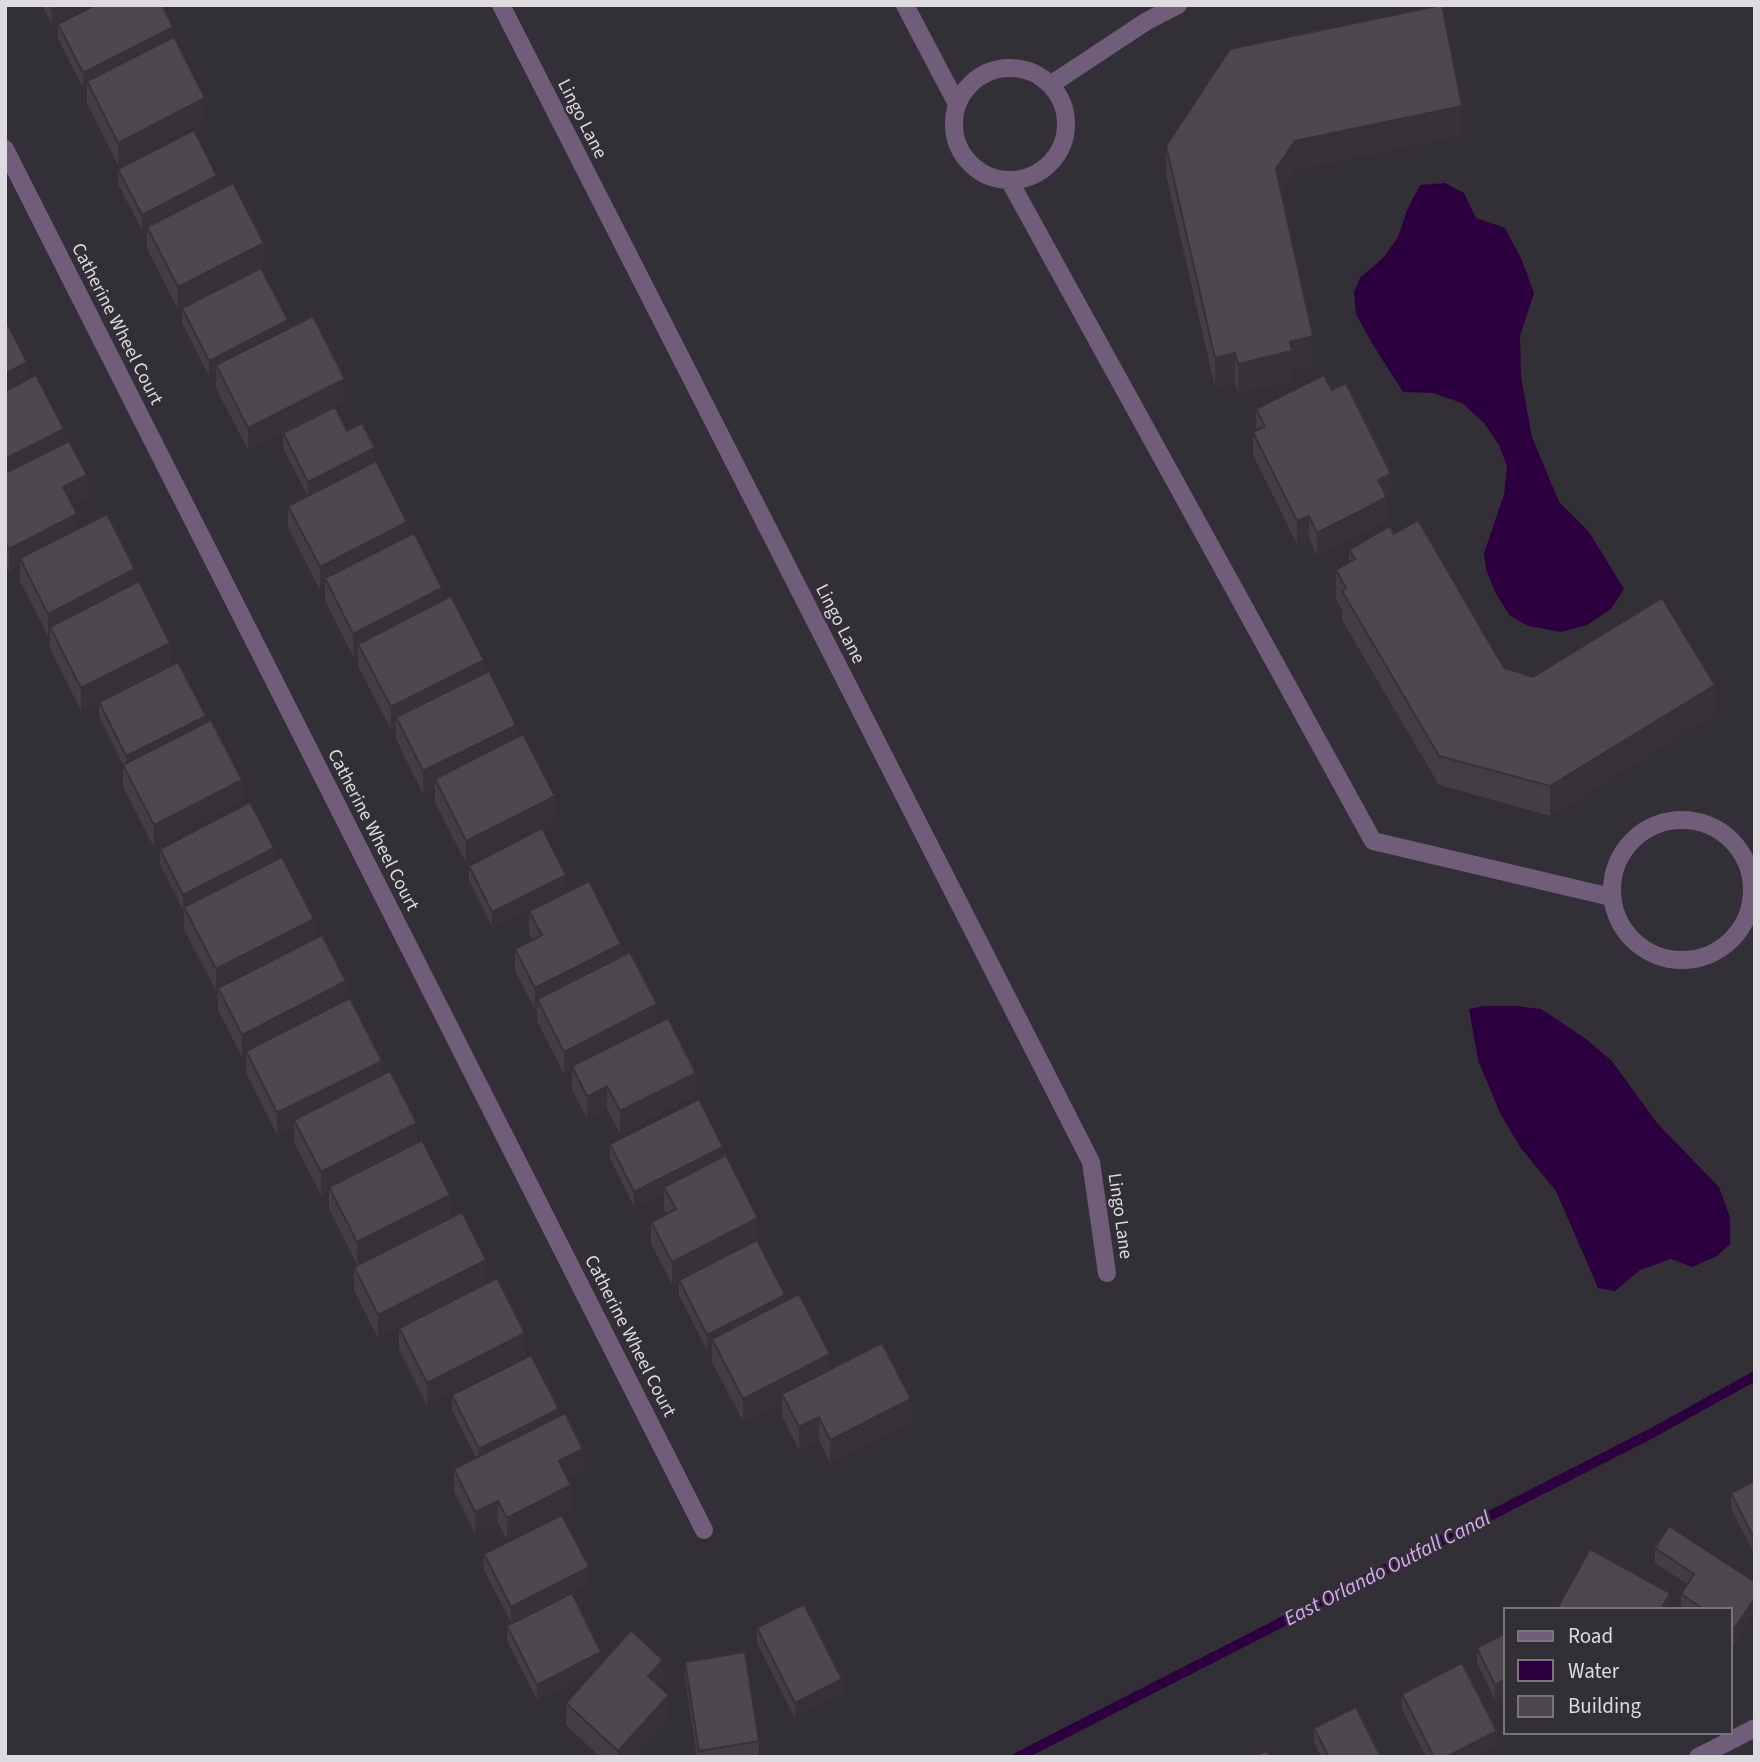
<svg xmlns="http://www.w3.org/2000/svg" width="1760" height="1762" font-family="'Source Sans 3',sans-serif">
	<rect width="100%" height="100%" fill="#332f36"/>
	<path fill="#2c003f" d="M 1445,183 L 1464,193 L 1476,218 L 1505,228 L 1521,258 L 1534,293 L 1520,336 L 1521,377 L 1532,437 L 1559,502 L 1589,532 L 1624,589 L 1611,609 L 1587,625 L 1561,632 L 1529,626 L 1510,616 L 1495,592 L 1486,569 L 1484,553 L 1504,495 L 1507,466 L 1499,445 L 1484,423 L 1462,403 L 1433,393 L 1403,392 L 1373,345 L 1356,314 L 1354,292 L 1360,278 L 1384,257 L 1398,237 L 1407,210 L 1420,185 Z
		M 1483,1006 L 1517,1006 L 1541,1009 L 1586,1039 L 1612,1061 L 1657,1123 L 1719,1187 L 1730,1217 L 1730,1244 L 1717,1256 L 1692,1267 L 1671,1259 L 1640,1270 L 1615,1291 L 1598,1288 L 1556,1191 L 1520,1147 L 1500,1113 L 1478,1060 L 1469,1009 Z"/>
	<g fill="none" stroke-linecap="round" stroke-linejoin="round">
		<path stroke="#2c003f" stroke-width="10" d="M 1018,1757 L 1652,1433 L 1755,1376"/>
		<path stroke="#6f5d79" stroke-width="18" d="M 501,5 L 1091,1162 L 1107,1273
			M 905,5 L 957,104
			M954 124a56 56 0 1 1 112 0a56 56 0 1 1-112 0Z
			M 1050,85 L 1147,21 L 1178,5
			M 5,149 L 704,1530
			M 1009,180 L 1373,841 L 1611,897
			M1612 890a70 70 0 1 1 140 0a70 70 0 1 1-140 0Z
			M 1698,1757 L 1755,1728"/>
	</g>
	<path fill="#423e44" d="M 42,5 L 90,5 L 52,25 Z
		M 58,24 L 173,37 L 205,121 L 118,165 L 87,103 L 87,86 L 83,88 L 58,39 Z
		M 1462,135 L 1295,170 L 1281,191 L 1313,366 L 1292,370 L 1292,380 L 1238,393 L 1235,383 L 1215,387 L 1166,175 L 1166,146 Z
		M 118,169 L 217,191 L 264,266 L 178,309 L 147,249 L 147,227 L 142,230 L 118,184 Z
		M 182,308 L 288,329 L 345,401 L 248,450 L 216,388 L 216,372 L 209,376 L 182,323 Z
		M 5,319 L 27,380 L 64,444 L 87,498 L 72,505 L 77,529 L 107,514 L 81,711 L 50,649 L 50,635 L 48,636 L 20,581 L 20,565 L 9,571 L 5,564 Z
		M 1332,390 L 1391,496 L 1387,498 L 1387,520 L 1317,555 L 1309,538 L 1297,544 L 1253,455 L 1253,432 L 1256,431 L 1256,409 Z
		M 283,433 L 375,462 L 407,536 L 442,601 L 484,673 L 555,818 L 466,863 L 435,802 L 435,788 L 423,794 L 396,739 L 396,727 L 391,730 L 358,666 L 358,653 L 353,656 L 325,601 L 325,587 L 320,590 L 288,528 L 288,506 L 308,496 L 283,448 Z
		M 1394,534 L 1504,668 L 1533,677 L 1715,714 L 1550,816 L 1439,785 L 1342,620 L 1342,610 L 1336,599 L 1336,570 L 1349,562 L 1349,550 Z
		M 99,702 L 206,723 L 242,802 L 154,847 L 123,787 L 123,765 L 99,717 Z
		M 160,849 L 274,862 L 346,1000 L 382,1075 L 417,1142 L 450,1217 L 357,1265 L 329,1209 L 329,1191 L 321,1195 L 294,1142 L 294,1127 L 277,1135 L 246,1073 L 246,1055 L 242,1057 L 218,1010 L 218,990 L 216,991 L 184,929 L 184,909 L 183,910 L 160,864 Z
		M 469,866 L 566,890 L 492,927 L 469,881 Z
		M 529,911 L 621,957 L 696,1095 L 620,1134 L 607,1109 L 587,1119 L 572,1089 L 572,1070 L 564,1074 L 537,1021 L 537,1009 L 535,1010 L 515,971 L 515,949 L 533,940 L 529,934 Z
		M 610,1144 L 723,1157 L 758,1240 L 757,1241 L 785,1302 L 830,1370 L 911,1422 L 830,1463 L 819,1440 L 799,1450 L 782,1416 L 782,1401 L 743,1421 L 712,1362 L 712,1348 L 707,1350 L 679,1295 L 679,1281 L 672,1284 L 651,1244 L 651,1222 L 667,1214 L 664,1209 L 664,1192 L 634,1207 L 610,1159 Z
		M 354,1267 L 486,1282 L 378,1338 L 354,1290 Z
		M 399,1328 L 525,1356 L 427,1406 L 399,1350 Z
		M 452,1395 L 559,1416 L 583,1471 L 568,1479 L 571,1508 L 507,1540 L 498,1523 L 475,1534 L 454,1492 L 454,1469 L 476,1458 L 452,1410 Z
		M 1755,1481 L 1755,1555 L 1731,1509 L 1731,1493 Z
		M 1655,1548 L 1755,1582 L 1734,1644 L 1730,1641 L 1730,1610 L 1681,1609 L 1681,1594 L 1687,1584 L 1655,1563 Z
		M 484,1554 L 589,1583 L 511,1622 L 484,1570 Z
		M 507,1626 L 601,1663 L 663,1682 L 659,1686 L 669,1717 L 633,1757 L 600,1757 L 566,1725 L 566,1703 L 595,1670 L 537,1700 L 507,1641 Z
		M 757,1628 L 842,1694 L 795,1718 L 757,1643 Z
		M 1506,1633 L 1495,1700 L 1477,1663 L 1477,1648 Z
		M 685,1662 L 759,1741 L 759,1756 L 697,1757 L 685,1677 Z
		M 1402,1694 L 1497,1746 L 1475,1757 L 1426,1757 L 1402,1709 Z
		M 1314,1728 L 1381,1757 L 1321,1757 L 1314,1743 Z"/>
	<path fill="#363237" d="M 60,5 L 90,5 L 52,25 L 52,10 Z
		M 173,27 L 173,42 L 87,81 L 87,86 L 83,88 L 83,73 Z
		M 205,98 L 205,121 L 118,165 L 118,143 Z
		M 1462,106 L 1462,135 L 1295,170 L 1276,198 L 1276,169 L 1295,141 Z
		M 217,176 L 217,191 L 142,230 L 142,215 Z
		M 264,243 L 264,266 L 178,309 L 178,287 Z
		M 288,320 L 288,336 L 216,365 L 216,372 L 209,376 L 209,361 Z
		M 1313,336 L 1313,366 L 1292,370 L 1292,380 L 1238,393 L 1238,364 L 1290,342 Z
		M 1235,353 L 1235,383 L 1215,387 L 1215,358 Z
		M 27,362 L 27,385 L 5,396 L 5,374 Z
		M 345,379 L 345,401 L 248,450 L 248,428 Z
		M 64,429 L 64,451 L 5,481 L 5,459 Z
		M 375,448 L 375,463 L 308,497 L 308,482 Z
		M 1391,474 L 1391,496 L 1387,498 L 1387,520 L 1317,555 L 1317,533 L 1378,480 Z
		M 87,475 L 87,498 L 63,510 L 63,487 Z
		M 77,514 L 77,536 L 20,558 L 20,565 L 9,571 L 9,549 Z
		M 1309,516 L 1309,538 L 1297,544 L 1297,521 Z
		M 407,522 L 407,545 L 325,578 L 325,587 L 320,590 L 320,567 Z
		M 135,569 L 135,592 L 50,627 L 50,635 L 48,636 L 48,614 Z
		M 442,588 L 442,611 L 358,644 L 358,653 L 353,656 L 353,634 Z
		M 170,643 L 170,665 L 81,711 L 81,688 Z
		M 484,660 L 484,683 L 396,717 L 396,727 L 391,730 L 391,707 Z
		M 1715,685 L 1715,714 L 1550,816 L 1550,786 Z
		M 206,716 L 206,731 L 126,772 L 126,756 Z
		M 516,725 L 516,748 L 435,779 L 435,788 L 423,794 L 423,771 Z
		M 242,780 L 242,802 L 154,847 L 154,825 Z
		M 555,796 L 555,818 L 466,863 L 466,841 Z
		M 274,848 L 274,863 L 184,907 L 183,910 L 183,895 Z
		M 566,875 L 566,890 L 492,927 L 492,912 Z
		M 314,919 L 314,941 L 218,988 L 218,990 L 216,991 L 216,969 Z
		M 621,944 L 621,966 L 537,999 L 537,1009 L 535,1010 L 535,988 Z
		M 346,981 L 346,1004 L 246,1051 L 246,1055 L 242,1057 L 242,1035 Z
		M 657,1004 L 657,1027 L 572,1066 L 572,1070 L 564,1074 L 564,1052 Z
		M 382,1061 L 382,1083 L 294,1120 L 294,1127 L 277,1135 L 277,1113 Z
		M 696,1073 L 696,1095 L 620,1134 L 620,1111 Z
		M 607,1086 L 607,1109 L 587,1119 L 587,1097 Z
		M 417,1123 L 417,1146 L 329,1187 L 329,1191 L 321,1195 L 321,1172 Z
		M 723,1147 L 723,1162 L 664,1187 L 664,1192 L 634,1207 L 634,1192 Z
		M 450,1195 L 450,1217 L 357,1265 L 357,1242 Z
		M 758,1218 L 758,1240 L 672,1284 L 672,1262 Z
		M 486,1260 L 486,1282 L 378,1338 L 378,1315 Z
		M 785,1295 L 785,1311 L 712,1339 L 712,1348 L 707,1350 L 707,1335 Z
		M 525,1333 L 525,1356 L 427,1406 L 427,1383 Z
		M 830,1354 L 830,1377 L 782,1394 L 782,1401 L 743,1421 L 743,1399 Z
		M 911,1399 L 911,1422 L 830,1463 L 830,1440 Z
		M 559,1409 L 559,1424 L 479,1464 L 479,1449 Z
		M 819,1417 L 819,1440 L 799,1450 L 799,1427 Z
		M 583,1449 L 583,1471 L 559,1484 L 559,1461 Z
		M 571,1485 L 571,1508 L 507,1540 L 507,1518 Z
		M 498,1501 L 498,1523 L 475,1534 L 475,1512 Z
		M 589,1567 L 589,1583 L 511,1622 L 511,1607 Z
		M 1670,1593 L 1670,1610 L 1661,1610 Z
		M 1755,1598 L 1755,1613 L 1734,1644 L 1734,1629 Z
		M 601,1652 L 601,1667 L 537,1700 L 537,1685 Z
		M 663,1660 L 663,1682 L 648,1699 L 648,1676 Z
		M 842,1679 L 842,1694 L 795,1718 L 795,1703 Z
		M 1506,1679 L 1506,1694 L 1495,1700 L 1495,1685 Z
		M 669,1695 L 669,1717 L 633,1757 L 618,1757 L 618,1751 Z
		M 1497,1731 L 1497,1746 L 1475,1757 L 1446,1757 Z"/>
	<path fill="#4d484f" stroke="#363237" stroke-width="2" d="M 49,5 L 60,5 L 52,10 Z
		M 95,5 L 162,5 L 173,27 L 83,73 L 58,24 Z
		M 1442,5 L 1462,106 L 1295,141 L 1276,169 L 1313,336 L 1290,342 L 1292,351 L 1238,364 L 1235,353 L 1215,358 L 1166,146 L 1230,49 Z
		M 174,37 L 205,98 L 118,143 L 87,81 Z
		M 194,130 L 217,176 L 142,215 L 118,169 Z
		M 233,183 L 264,243 L 178,287 L 147,227 Z
		M 261,268 L 288,320 L 209,361 L 182,308 Z
		M 313,316 L 345,379 L 248,428 L 216,365 Z
		M 5,319 L 27,362 L 5,374 Z
		M 36,375 L 64,429 L 5,459 L 5,391 Z
		M 1324,375 L 1332,390 L 1346,383 L 1391,474 L 1378,480 L 1387,497 L 1317,533 L 1309,516 L 1297,521 L 1253,432 L 1265,426 L 1256,409 Z
		M 335,407 L 347,431 L 362,423 L 375,448 L 308,482 L 283,433 Z
		M 69,441 L 87,475 L 63,487 L 77,514 L 9,549 L 5,542 L 5,473 Z
		M 376,461 L 407,522 L 320,567 L 288,506 Z
		M 107,514 L 135,569 L 48,614 L 20,558 Z
		M 1418,520 L 1504,668 L 1533,677 L 1662,598 L 1715,685 L 1550,786 L 1439,756 L 1342,591 L 1346,588 L 1336,570 L 1355,559 L 1349,550 L 1390,526 L 1394,534 Z
		M 414,533 L 442,588 L 353,634 L 325,578 Z
		M 139,581 L 170,643 L 81,688 L 50,627 Z
		M 451,596 L 484,660 L 391,707 L 358,644 Z
		M 178,662 L 206,716 L 126,756 L 99,702 Z
		M 489,671 L 516,725 L 423,771 L 396,717 Z
		M 211,720 L 242,780 L 154,825 L 123,765 Z
		M 523,734 L 555,796 L 466,841 L 435,779 Z
		M 250,802 L 274,848 L 183,895 L 160,849 Z
		M 542,828 L 566,875 L 492,912 L 469,866 Z
		M 282,857 L 314,919 L 216,969 L 184,907 Z
		M 589,881 L 621,944 L 535,988 L 515,949 L 542,935 L 529,911 Z
		M 322,935 L 346,981 L 242,1035 L 218,988 Z
		M 630,952 L 657,1004 L 564,1052 L 537,999 Z
		M 350,998 L 382,1061 L 277,1113 L 246,1051 Z
		M 668,1018 L 696,1073 L 620,1111 L 607,1086 L 587,1097 L 572,1066 Z
		M 390,1071 L 417,1123 L 321,1172 L 294,1120 Z
		M 699,1099 L 723,1147 L 634,1192 L 610,1144 Z
		M 422,1140 L 450,1195 L 357,1242 L 329,1187 Z
		M 726,1155 L 758,1218 L 672,1262 L 651,1222 L 676,1209 L 664,1187 Z
		M 462,1212 L 486,1260 L 378,1315 L 354,1267 Z
		M 757,1240 L 785,1295 L 707,1335 L 679,1280 Z
		M 497,1278 L 525,1333 L 427,1383 L 399,1328 Z
		M 799,1294 L 830,1354 L 743,1399 L 712,1339 Z
		M 882,1343 L 911,1399 L 830,1440 L 819,1417 L 799,1427 L 782,1394 Z
		M 531,1355 L 559,1409 L 479,1449 L 452,1395 Z
		M 565,1413 L 583,1449 L 559,1461 L 571,1485 L 507,1518 L 498,1501 L 475,1512 L 454,1469 Z
		M 1755,1481 L 1755,1540 L 1731,1493 Z
		M 562,1515 L 589,1567 L 511,1607 L 484,1554 Z
		M 1669,1526 L 1755,1582 L 1755,1598 L 1734,1629 L 1730,1626 L 1730,1610 L 1705,1610 L 1681,1594 L 1694,1574 L 1655,1548 Z
		M 1590,1549 L 1670,1593 L 1661,1610 L 1563,1610 L 1558,1607 Z
		M 572,1593 L 601,1652 L 537,1685 L 507,1626 Z
		M 804,1604 L 842,1679 L 795,1703 L 757,1628 Z
		M 631,1630 L 663,1660 L 648,1676 L 669,1695 L 618,1751 L 566,1703 Z
		M 1506,1633 L 1506,1679 L 1495,1685 L 1477,1648 Z
		M 745,1652 L 759,1741 L 699,1751 L 685,1662 Z
		M 1462,1663 L 1497,1731 L 1446,1757 L 1434,1757 L 1402,1694 Z
		M 1356,1707 L 1381,1757 L 1329,1757 L 1314,1728 Z
		M 1267,1750 L 1270,1757 L 1254,1757 Z"/>
	<g text-anchor="middle" dominant-baseline="central" stroke-width="5" stroke-linejoin="round" paint-order="stroke">
		<g font-size="19" fill="#dddbdf" stroke="#332f36">
			<text transform="translate(582 119) rotate(63)">Lingo Lane</text>
			<text transform="translate(117 324) rotate(63)">Catherine Wheel Court</text>
			<text transform="translate(840 624) rotate(63)">Lingo Lane</text>
			<text transform="translate(373 830) rotate(63)">Catherine Wheel Court</text>
			<text transform="translate(1120 1216) rotate(82)">Lingo Lane</text>
			<text transform="translate(630 1336) rotate(63)">Catherine Wheel Court</text>
		</g>
		<g font-size="21" font-style="italic" fill="#d8aaf3" stroke="#332f36">
			<text transform="translate(1387 1568) rotate(-27)">East Orlando Outfall Canal</text>
		</g>
	</g>
	<rect width="1760" height="1762" fill="none" stroke="#dddbdf" stroke-width="14"/>
	<rect x="1504" y="1608" width="228" height="126" fill="#332f36" stroke="#77747a" stroke-width="2"/>
	<rect x="1518" y="1631" width="35" height="10" fill="#6f5d79" stroke="#77747a" stroke-width="2"/>
	<text x="1568" y="1643" font-size="21" fill="#dddbdf">Road</text>
	<rect x="1518" y="1660" width="35" height="21" fill="#2c003f" stroke="#77747a" stroke-width="2"/>
	<text x="1568" y="1678" font-size="21" fill="#dddbdf">Water</text>
	<rect x="1518" y="1696" width="35" height="21" fill="#4d484f" stroke="#77747a" stroke-width="2"/>
	<text x="1568" y="1713" font-size="21" fill="#dddbdf">Building</text>
</svg>
